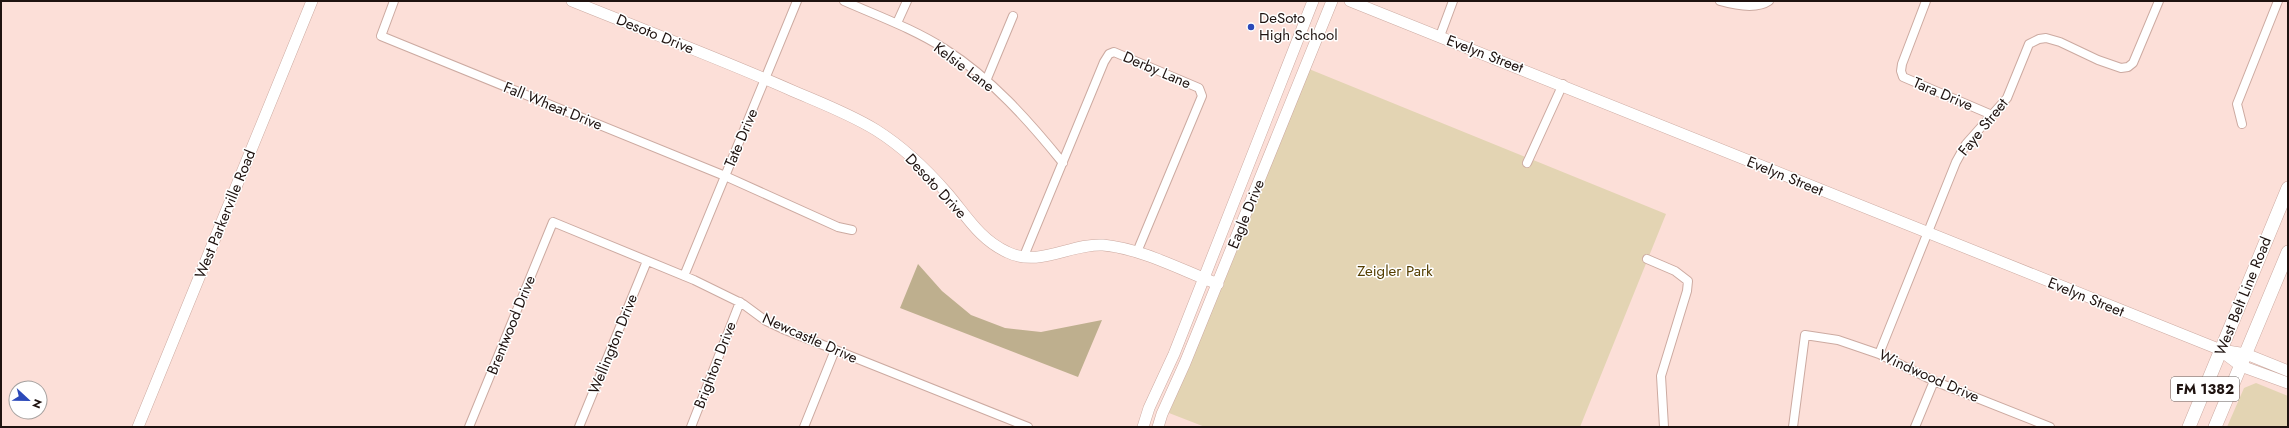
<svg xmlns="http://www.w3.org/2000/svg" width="2289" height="428" font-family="Jost,sans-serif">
	<rect width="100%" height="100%" fill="#fcdfd8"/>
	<path fill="#e3d4b3" d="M 1309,69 L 1666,214 L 1580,427 L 1205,427 L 1169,413 Z
		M 2256,383 L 2288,396 L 2288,427 L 2227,427 L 2244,388 Z"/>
	<path fill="#beaf8e" d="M 918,264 L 942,291 L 971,315 L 1005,328 L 1041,332 L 1102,320 L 1078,377 L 900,308 Z"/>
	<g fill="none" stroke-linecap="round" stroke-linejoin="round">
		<g stroke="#ccaaa1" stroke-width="10">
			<path id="street" d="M 394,1 L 381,36 L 725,176 L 838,227 L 852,230
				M 844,1 C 878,16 914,29 945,49 C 991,78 1029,121 1063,163
				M 1720,1 C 1734,5 1756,10 1769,1
				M 1926,1 L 1902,64 L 1901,71 L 1903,77 L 1992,115
				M 897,23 L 907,1
				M 1440,36 L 1453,1
				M 986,81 L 1013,16
				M 2242,124 L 2237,104 L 2278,1
				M 1527,163 L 1563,84
				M 1024,256 L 1104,62 L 1109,54 L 1114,52 L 1199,88 L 1202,96 L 1137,252
				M 1647,259 L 1675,271 L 1688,281 L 1687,291 L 1661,376 L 1664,427
				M 684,276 L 797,1
				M 1879,354 L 1956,162 L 1966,144 L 2007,98 L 2029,44 L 2039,39 L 2046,38 L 2060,42 L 2098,60 L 2121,68 L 2128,67 L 2133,63 L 2159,1
				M 469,427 L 553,222 L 694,280 L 743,304 L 766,321 L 783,329 L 1028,427
				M 579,427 L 647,261
				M 691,427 L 740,302
				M 804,427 L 835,350
				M 1793,427 L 1805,335 L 1838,340 L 1879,354 L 1934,381 L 2050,427
				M 1915,427 L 1934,381"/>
		</g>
		<g stroke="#ccaaa1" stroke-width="12">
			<path id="secondary" d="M 572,1 C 646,31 721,59 793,91 C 821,103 850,114 876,130 C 903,147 927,170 947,193 C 966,215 979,239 1007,252 C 1039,268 1071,243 1103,245 C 1143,249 1181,270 1218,284
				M 1350,1 C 1641,115 1930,235 2221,350 L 2246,354 L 2288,371
				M 2221,351 L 2241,366 L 2288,383
				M 138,427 L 312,1
				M 1143,427 L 1149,408 L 1174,354 L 1313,1
				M 1158,427 L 1162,414 L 1185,363 L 1332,1"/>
		</g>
		<g stroke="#ccaaa1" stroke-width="14">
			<path id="primary" d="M 2189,427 L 2288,188
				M 2215,427 L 2288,252"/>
		</g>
		<use href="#street" stroke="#fff" stroke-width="8"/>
		<use href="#secondary" stroke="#fff" stroke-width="11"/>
		<use href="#primary" stroke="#fff" stroke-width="13"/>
	</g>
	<circle fill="#2b49b9" stroke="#fff" stroke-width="1.5" cx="1251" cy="27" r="4"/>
	<g text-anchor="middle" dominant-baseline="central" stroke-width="3" stroke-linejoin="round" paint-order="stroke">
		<rect fill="#fff" stroke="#625a58" stroke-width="1" x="2171" y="377" width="68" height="24" rx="3"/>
		<g font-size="14" font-weight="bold" fill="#1f1310">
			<text x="2205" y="389">FM 1382</text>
		</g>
		<g font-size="15" fill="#1f1310" stroke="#fff" text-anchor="start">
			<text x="1259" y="18">DeSoto<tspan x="1259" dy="17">High School</tspan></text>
		</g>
		<g font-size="15" fill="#1f1310" stroke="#fff">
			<text transform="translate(655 34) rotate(22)">Desoto Drive</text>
			<text transform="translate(1485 54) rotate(21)">Evelyn Street</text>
			<text transform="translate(964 67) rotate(37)">Kelsie Lane</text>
			<text transform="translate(1157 70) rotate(23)">Derby Lane</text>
			<text transform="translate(1943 94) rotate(23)">Tara Drive</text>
			<text transform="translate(553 106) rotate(22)">Fall Wheat Drive</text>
			<text transform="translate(1983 127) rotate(-51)">Faye Street</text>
			<text transform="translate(741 138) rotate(-67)">Tate Drive</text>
			<text transform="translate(1785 176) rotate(22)">Evelyn Street</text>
			<text transform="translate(936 186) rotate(47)">Desoto Drive</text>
			<text transform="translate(225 214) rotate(-68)">West Parkerville Road</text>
			<text transform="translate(1246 214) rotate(-68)">Eagle Drive</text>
			<text transform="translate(2243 296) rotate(-68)">West Belt Line Road</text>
			<text transform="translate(2086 297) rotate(22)">Evelyn Street</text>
			<text transform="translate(511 325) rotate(-68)">Brentwood Drive</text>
			<text transform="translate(810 338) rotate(24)">Newcastle Drive</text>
			<text transform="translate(613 344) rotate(-68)">Wellington Drive</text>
			<text transform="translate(715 365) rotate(-69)">Brighton Drive</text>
			<text transform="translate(1929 376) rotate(24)">Windwood Drive</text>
		</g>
		<g font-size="15" fill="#543e00" stroke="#fff">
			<text x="1395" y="271">Zeigler Park</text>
		</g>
	</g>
	<rect width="2289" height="428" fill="none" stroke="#1f1310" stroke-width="4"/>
	<g transform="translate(28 400) rotate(112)"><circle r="19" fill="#ffffff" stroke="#a5a19f"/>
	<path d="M0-3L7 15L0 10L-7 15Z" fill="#2b49b9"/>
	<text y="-6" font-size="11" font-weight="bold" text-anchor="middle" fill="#1f1310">N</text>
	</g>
</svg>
